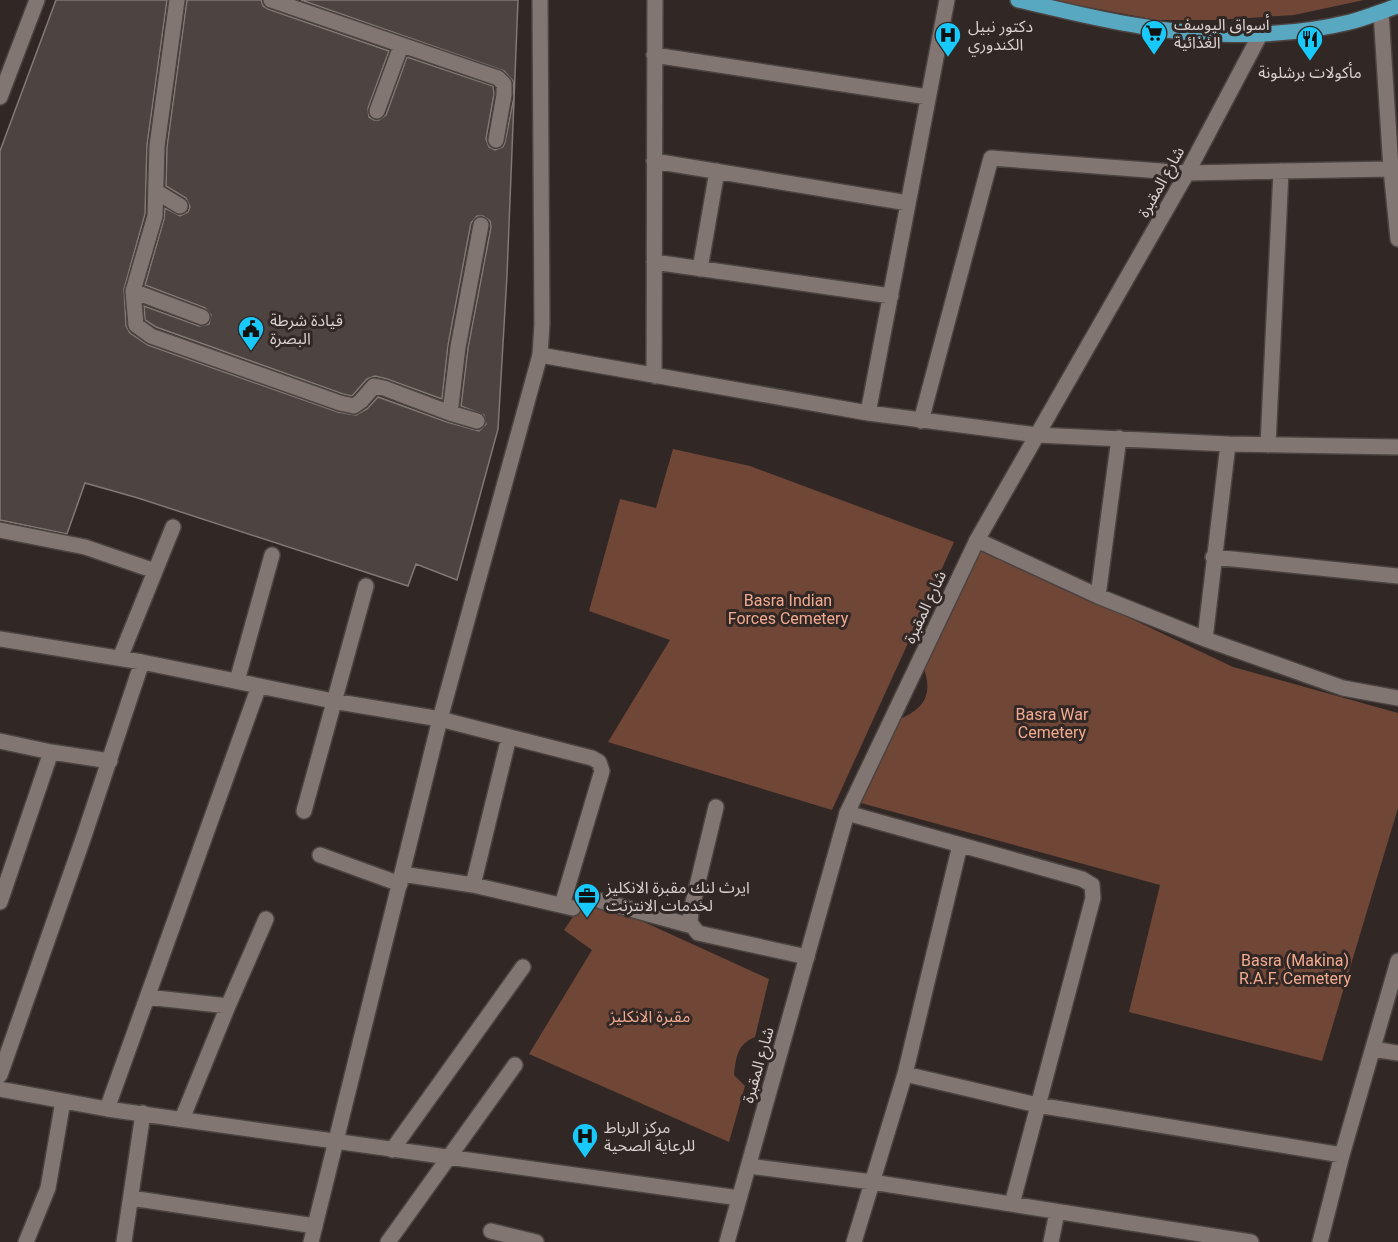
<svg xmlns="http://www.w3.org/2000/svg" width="1398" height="1242" font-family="Roboto,'Noto Sans Arabic',sans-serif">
	<rect width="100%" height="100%" fill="#312825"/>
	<path fill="#704637" d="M 1050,0 L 1364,0 L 1294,15 L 1216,20 L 1157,20 Z
		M 673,449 L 750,466 L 954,542 L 832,810 L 608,742 L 670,640 L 589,611 L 620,499 L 656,508 Z
		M 982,548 L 1233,667 L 1398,713 L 1398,808 L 1322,1061 L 1129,1012 L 1160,885 L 861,803 L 900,719 C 926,708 933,693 923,666 Z
		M 587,896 L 769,979 L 755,1037 C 737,1044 736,1058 734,1075 L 745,1086 L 729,1142 L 529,1054 L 592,950 L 564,930 Z"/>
	<path fill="#4d4340" stroke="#837874" stroke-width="1.5" d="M 56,0 L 167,0 L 147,145 L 145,214 L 124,289 L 126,326 L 130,333 L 148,345 L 338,412 L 356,415 L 367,409 L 378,397 L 447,422 L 479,431 L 486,424 L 484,415 L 461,406 L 468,348 L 491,227 L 490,221 L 483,216 L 477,216 L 471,223 L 448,345 L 442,399 L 387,379 L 375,376 L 367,379 L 352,396 L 343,394 L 156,327 L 145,320 L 144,306 L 199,326 L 209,324 L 211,315 L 205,308 L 145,285 L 164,219 L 165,208 L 180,216 L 188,212 L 190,207 L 186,198 L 166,186 L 167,147 L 187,0 L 261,0 L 263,6 L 268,9 L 389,51 L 368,108 L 369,117 L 374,120 L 379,120 L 386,115 L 407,57 L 493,86 L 494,94 L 486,139 L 489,147 L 495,150 L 503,147 L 505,142 L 514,97 L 513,81 L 504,71 L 301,0 L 518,0 L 507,275 L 498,429 L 457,580 L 416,564 L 408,586 L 138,498 L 85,483 L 67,534 L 0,520 L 0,151 Z"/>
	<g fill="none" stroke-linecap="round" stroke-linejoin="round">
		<g stroke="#4b4340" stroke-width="18">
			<path id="street" d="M 177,0 L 157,146 L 155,216 L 133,291 L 136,325 L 151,336 L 340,403 L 354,406 L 361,401 L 374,386 L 384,388 L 450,413
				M 271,0 L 498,78 L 504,84 L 504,95 L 496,140
				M 1381,12 L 1391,169 L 1398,239
				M 654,55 L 928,97
				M 0,97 L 37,0
				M 377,111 L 401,46
				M 654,161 L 908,203
				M 157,192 L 180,206
				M 654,262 L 891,296
				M 700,269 L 717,171
				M 133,291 L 202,317
				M 540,355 L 868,413 L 1037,435 L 1228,444 L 1398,447
				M 654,376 L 655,0
				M 868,413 L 947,0
				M 477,421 L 450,413 L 458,347 L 481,225
				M 921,421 L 991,158 L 1187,173 L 1391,169
				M 1268,445 L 1281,171
				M 0,530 L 85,547 L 155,571
				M 977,540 L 1098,596 L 1205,639 L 1343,688 L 1398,698
				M 1213,557 L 1398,576
				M 1098,596 L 1119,438
				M 0,639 L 142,662 L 333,701 L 440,719 L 592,758 L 599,762 L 602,771 L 562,905
				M 1205,639 L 1228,444
				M 120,658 L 173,527
				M 237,681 L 272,555
				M 0,741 L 51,752 L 110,761
				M 716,807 L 691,911 L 690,923 L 698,933 L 807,957
				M 304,811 L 366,586
				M 847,813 L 1082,879 L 1092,885 L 1093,898 L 1012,1204
				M 320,855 L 400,884
				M 402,874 L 473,885 L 573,908
				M 473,885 L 509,737
				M 601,901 L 692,926
				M 0,902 L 51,752
				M 147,997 L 228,1006
				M 1373,1049 L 1398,1053
				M 905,1074 L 1037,1105 L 1342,1155
				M 0,1075 L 83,839 L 142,662
				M 0,1089 L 107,1109 L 739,1198
				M 107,1109 L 259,686
				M 182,1119 L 228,1006 L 266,919
				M 392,1150 L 523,967
				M 749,1166 L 872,1182 L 1251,1242
				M 131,1198 L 315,1226
				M 491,1231 L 536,1242
				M 26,1242 L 48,1188 L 63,1101
				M 124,1242 L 143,1113
				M 388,1242 L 515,1065
				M 854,1242 L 905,1074 L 960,845
				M 1051,1242 L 1057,1212
				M 1320,1242 L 1342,1155 L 1398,961"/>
		</g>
		<g stroke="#4b4340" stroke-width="18">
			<path id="secondary" d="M 311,1242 L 440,719 L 540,355 L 542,324 L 540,0
				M 727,1242 L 847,813 L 977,540 L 1187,173 L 1261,33"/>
		</g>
		<g stroke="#4b4340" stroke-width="18">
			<path id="primary" d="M 1018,0 C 1058,9 1099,20 1140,26 C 1205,38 1285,38 1350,22 C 1366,18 1382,11 1398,6"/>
		</g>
		<use href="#street" stroke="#817672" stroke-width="15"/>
		<use href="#secondary" stroke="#817672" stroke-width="15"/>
		<use href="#primary" stroke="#59a8c2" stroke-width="15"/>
	</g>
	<defs>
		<g id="supermarket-pin" transform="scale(1.35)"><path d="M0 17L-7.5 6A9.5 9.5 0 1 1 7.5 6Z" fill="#18cafc" stroke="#312825"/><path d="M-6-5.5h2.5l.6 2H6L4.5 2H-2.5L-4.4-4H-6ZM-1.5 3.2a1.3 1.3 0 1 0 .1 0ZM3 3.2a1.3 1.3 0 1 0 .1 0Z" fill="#111"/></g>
		<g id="hospital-pin" transform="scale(1.35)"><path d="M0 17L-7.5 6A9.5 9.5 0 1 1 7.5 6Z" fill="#18cafc" stroke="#312825"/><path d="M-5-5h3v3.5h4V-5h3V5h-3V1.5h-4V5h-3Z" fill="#111"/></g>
		<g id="restaurant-pin" transform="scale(1.35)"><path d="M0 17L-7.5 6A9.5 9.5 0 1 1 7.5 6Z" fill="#18cafc" stroke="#312825"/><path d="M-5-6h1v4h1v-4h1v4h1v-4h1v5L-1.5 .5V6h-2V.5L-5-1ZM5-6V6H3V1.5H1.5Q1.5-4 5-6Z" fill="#111"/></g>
		<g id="civic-pin" transform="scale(1.35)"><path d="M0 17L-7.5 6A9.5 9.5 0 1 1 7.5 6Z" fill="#18cafc" stroke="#312825"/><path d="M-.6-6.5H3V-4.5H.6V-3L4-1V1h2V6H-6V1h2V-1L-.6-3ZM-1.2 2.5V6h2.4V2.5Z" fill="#111"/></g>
		<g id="office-pin" transform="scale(1.35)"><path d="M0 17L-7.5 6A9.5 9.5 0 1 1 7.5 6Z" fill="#18cafc" stroke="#312825"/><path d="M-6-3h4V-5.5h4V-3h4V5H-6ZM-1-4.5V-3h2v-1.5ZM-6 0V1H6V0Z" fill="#111"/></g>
	</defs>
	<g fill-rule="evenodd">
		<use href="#supermarket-pin" x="1154" y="33"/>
		<use href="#hospital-pin" x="948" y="35"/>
		<use href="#restaurant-pin" x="1310" y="39"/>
		<use href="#civic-pin" x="251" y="329"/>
		<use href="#office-pin" x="587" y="896"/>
		<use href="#hospital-pin" x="585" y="1136"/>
	</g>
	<g text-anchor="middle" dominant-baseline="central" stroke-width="6" stroke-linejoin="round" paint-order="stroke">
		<g font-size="16" fill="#d9d2d0" stroke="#312825" text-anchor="start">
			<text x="1174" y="24">أسواق اليوسف<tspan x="1174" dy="18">الغذائية</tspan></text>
			<text x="968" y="26">دكتور نبيل<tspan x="968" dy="18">الكندوري</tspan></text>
			<text x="1310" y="72" text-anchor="middle">مأكولات برشلونة</text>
			<text x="270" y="320">قيادة شرطة<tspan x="270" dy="18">البصرة</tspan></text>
			<text x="606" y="887">ايرث لنك مقبرة الانكليز<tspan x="606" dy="18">لخدمات الانترنت</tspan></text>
			<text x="604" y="1127">مركز الرباط<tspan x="604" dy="18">للرعاية الصحية</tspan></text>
		</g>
		<g font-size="16" fill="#d9d2d0" stroke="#312825">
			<text transform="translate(1161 182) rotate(-61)">شارع المقبرة</text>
			<text transform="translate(925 607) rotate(-65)">شارع المقبرة</text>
			<text transform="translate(758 1065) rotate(-74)">شارع المقبرة</text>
		</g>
		<g font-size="16" fill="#f4aa8f" stroke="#312825">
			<text x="788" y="600">Basra Indian<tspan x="788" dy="18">Forces Cemetery</tspan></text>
			<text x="1052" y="714">Basra War<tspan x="1052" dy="18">Cemetery</tspan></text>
			<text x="1295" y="960">Basra (Makina)<tspan x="1295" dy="18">R.A.F. Cemetery</tspan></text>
			<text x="650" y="1016">مقبرة الانكليز</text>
		</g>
	</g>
</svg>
